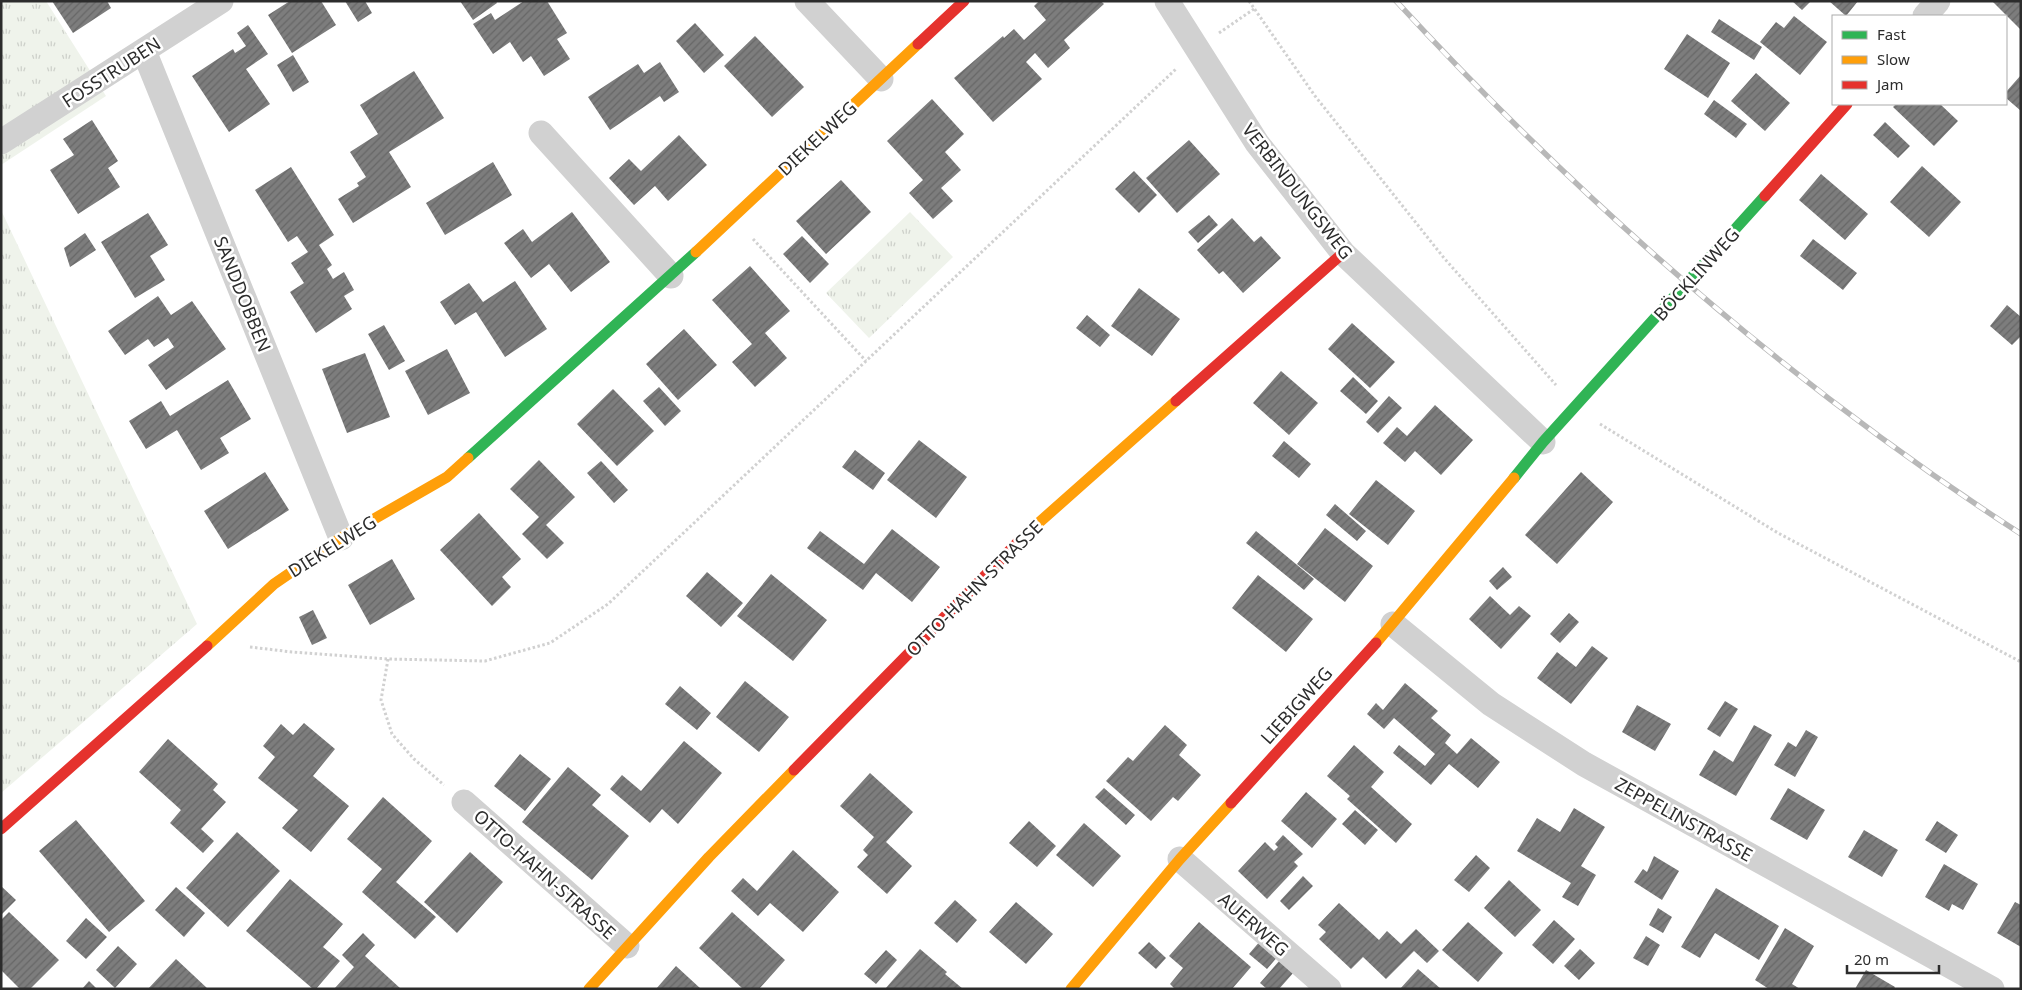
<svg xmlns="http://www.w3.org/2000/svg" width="2022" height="990" font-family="'Noto Sans',sans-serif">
	<defs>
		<pattern id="grass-tufts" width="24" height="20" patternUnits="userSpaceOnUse" patternTransform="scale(1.25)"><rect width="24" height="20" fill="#eff3eb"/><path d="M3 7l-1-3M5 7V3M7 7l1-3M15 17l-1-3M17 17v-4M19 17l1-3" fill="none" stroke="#cdd0ca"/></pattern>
		<pattern id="building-hatch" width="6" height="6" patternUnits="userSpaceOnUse" patternTransform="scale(1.25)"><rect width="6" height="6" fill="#7d7d7d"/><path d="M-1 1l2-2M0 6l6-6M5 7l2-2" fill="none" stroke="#676767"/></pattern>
	</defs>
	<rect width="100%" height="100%" fill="#fff"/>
	<path fill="url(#grass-tufts)" d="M 1,1 L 46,1 L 106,96 L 1,165 Z
		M 1,210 L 197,624 L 1,793 Z
		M 910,212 L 953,257 L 869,338 L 826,293 Z"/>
	<path fill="url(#building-hatch)" d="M 52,1 L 107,1 L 111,8 L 73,33 Z
		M 290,1 L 321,1 L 336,25 L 292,53 L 268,15 Z
		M 345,1 L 365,1 L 372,13 L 358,22 Z
		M 460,1 L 496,1 L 497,3 L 473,20 Z
		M 524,1 L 547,1 L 567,33 L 557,39 L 570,59 L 544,76 L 531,56 L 523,62 L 510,42 L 493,54 L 473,24 L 491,13 L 495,20 Z
		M 1039,1 L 1101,1 L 1104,4 L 1064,40 L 1070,48 L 1048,68 L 1035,53 L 1026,62 L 1042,79 L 993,122 L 954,78 L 1003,36 L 1004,38 L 1014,29 L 1024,40 L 1046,20 L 1034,6 Z
		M 1792,1 L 1811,1 L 1802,10 Z
		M 1829,1 L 1858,1 L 1846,16 Z
		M 1992,1 L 2021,1 L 2021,30 Z
		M 1794,16 L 1827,42 L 1800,75 L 1760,42 L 1776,22 L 1784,28 Z
		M 1719,19 L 1762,47 L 1754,60 L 1711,32 Z
		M 695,23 L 724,55 L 704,73 L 676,41 Z
		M 248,25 L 268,54 L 246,69 L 270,104 L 229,132 L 192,76 L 233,49 L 235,53 L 246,46 L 237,33 Z
		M 1687,34 L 1730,63 L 1708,98 L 1664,69 Z
		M 755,36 L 804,87 L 772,117 L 724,66 Z
		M 293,55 L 309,82 L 293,92 L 277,65 Z
		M 660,62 L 679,92 L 664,102 L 660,96 L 610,130 L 588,97 L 638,64 L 644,73 Z
		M 414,71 L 444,118 L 389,152 L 411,187 L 353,223 L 338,199 L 359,186 L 357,183 L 366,177 L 350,152 L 378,134 L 360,105 Z
		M 1756,73 L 1790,103 L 1765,131 L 1731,101 Z
		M 2021,75 L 2021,111 L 2006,98 L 2006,92 Z
		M 932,99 L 964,134 L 945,152 L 961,170 L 941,188 L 953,201 L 933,219 L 909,193 L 923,180 L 887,141 Z
		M 1714,100 L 1747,124 L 1736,138 L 1704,114 Z
		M 1896,104 L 1940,104 L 1958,121 L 1934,146 L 1893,107 Z
		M 92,120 L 118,161 L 108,168 L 120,187 L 78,214 L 50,170 L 74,155 L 63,139 Z
		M 1885,122 L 1910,146 L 1898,158 L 1873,135 Z
		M 679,135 L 707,165 L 668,201 L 655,186 L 634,205 L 609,178 L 629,159 L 641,171 Z
		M 1189,140 L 1220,174 L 1177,213 L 1146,178 Z
		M 493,162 L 512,195 L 445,235 L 426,203 Z
		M 1922,166 L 1961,202 L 1929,237 L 1890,202 Z
		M 291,167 L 334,235 L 319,245 L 332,265 L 327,269 L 333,279 L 344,272 L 354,290 L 344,296 L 352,309 L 316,333 L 290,292 L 304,283 L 291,263 L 308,252 L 297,236 L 288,242 L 255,190 Z
		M 1134,171 L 1157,195 L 1139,213 L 1115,189 Z
		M 1821,174 L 1868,214 L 1845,240 L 1799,200 Z
		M 841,180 L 871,212 L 826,254 L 796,221 Z
		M 572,212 L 610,262 L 571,292 L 549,264 L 531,278 L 504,243 L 523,229 L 532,242 Z
		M 148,213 L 168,245 L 150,256 L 165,280 L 135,298 L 101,242 Z
		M 1209,215 L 1218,225 L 1198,243 L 1188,232 Z
		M 1232,218 L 1254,242 L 1261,236 L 1281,258 L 1243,293 L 1223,271 L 1219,274 L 1197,250 Z
		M 85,233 L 96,250 L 70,267 L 64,248 Z
		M 802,236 L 829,264 L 810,283 L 783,254 Z
		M 1813,239 L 1857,273 L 1843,290 L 1800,256 Z
		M 750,266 L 790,311 L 765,333 L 787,358 L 755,387 L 732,362 L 752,344 L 712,300 Z
		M 515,281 L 547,329 L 505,357 L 476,312 L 455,325 L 440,302 L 469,283 L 483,302 Z
		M 1139,288 L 1180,319 L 1152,356 L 1111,326 Z
		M 158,296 L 171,315 L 192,301 L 226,349 L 166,390 L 148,365 L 174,347 L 168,338 L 154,347 L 148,339 L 125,355 L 108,331 Z
		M 2007,305 L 2021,317 L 2021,336 L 2012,345 L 1990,326 Z
		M 1087,315 L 1110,335 L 1100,347 L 1076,328 Z
		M 1352,323 L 1395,362 L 1370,388 L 1328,349 Z
		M 384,325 L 405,361 L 389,370 L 368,334 Z
		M 684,329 L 717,365 L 678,400 L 646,364 Z
		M 447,349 L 470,393 L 428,415 L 405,371 Z
		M 365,353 L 390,417 L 347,433 L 322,369 Z
		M 1281,371 L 1318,403 L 1289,435 L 1253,403 Z
		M 1353,377 L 1378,401 L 1366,414 L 1340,391 Z
		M 228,380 L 251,419 L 220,438 L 229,453 L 201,470 L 177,430 L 146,449 L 129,421 L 161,401 L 170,416 Z
		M 659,387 L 681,411 L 665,426 L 643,401 Z
		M 613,389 L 654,431 L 617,466 L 577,424 Z
		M 1389,396 L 1402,408 L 1378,433 L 1366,422 Z
		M 1435,405 L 1473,440 L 1441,475 L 1415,451 L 1405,462 L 1383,443 L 1397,427 L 1407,436 Z
		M 919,440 L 967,477 L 936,518 L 887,480 Z
		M 1284,441 L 1311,464 L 1299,478 L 1272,456 Z
		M 855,450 L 885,473 L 873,490 L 842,467 Z
		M 539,460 L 575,497 L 546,525 L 564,543 L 547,559 L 522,534 L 539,517 L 510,489 Z
		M 601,461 L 628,490 L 614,503 L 587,473 Z
		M 265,472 L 289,510 L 228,549 L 204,511 Z
		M 1581,472 L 1613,502 L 1557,564 L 1525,535 Z
		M 1376,480 L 1415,511 L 1388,545 L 1349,514 Z
		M 1335,504 L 1366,531 L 1357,541 L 1326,515 Z
		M 479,513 L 521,559 L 502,577 L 511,587 L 492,606 L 440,550 Z
		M 1325,528 L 1373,566 L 1345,602 L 1297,564 Z
		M 892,529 L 940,567 L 912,602 L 876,573 L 863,590 L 807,548 L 820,531 L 864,564 Z
		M 1256,531 L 1314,579 L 1304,590 L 1246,543 Z
		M 392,559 L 415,599 L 370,625 L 348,585 Z
		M 1503,567 L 1512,577 L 1497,590 L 1489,581 Z
		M 707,572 L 743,603 L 721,627 L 686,596 Z
		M 771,574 L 827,620 L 793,661 L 737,616 Z
		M 1258,575 L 1313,619 L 1286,652 L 1232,608 Z
		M 1490,596 L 1510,615 L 1519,606 L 1531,616 L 1501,649 L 1469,619 Z
		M 313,610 L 327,638 L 312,645 L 299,617 Z
		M 1569,613 L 1579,622 L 1560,643 L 1550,634 Z
		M 1592,646 L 1608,658 L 1571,704 L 1537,678 L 1557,652 L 1576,667 Z
		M 745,681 L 789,717 L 759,752 L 716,717 Z
		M 1405,683 L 1438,711 L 1431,718 L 1451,735 L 1445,743 L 1457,754 L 1471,738 L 1500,762 L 1478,788 L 1449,764 L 1431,785 L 1393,753 L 1399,745 L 1425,766 L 1435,754 L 1394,718 L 1384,729 L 1367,714 L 1376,703 L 1383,710 Z
		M 680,686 L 711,713 L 697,730 L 665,704 Z
		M 1725,701 L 1738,709 L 1720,737 L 1707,729 Z
		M 1637,705 L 1671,724 L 1655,751 L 1622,732 Z
		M 304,723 L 335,749 L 313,776 L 349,806 L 311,852 L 282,828 L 298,810 L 258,778 L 275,757 L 263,746 L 281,724 L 293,735 Z
		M 1165,725 L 1187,745 L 1179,755 L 1201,775 L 1178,801 L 1173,797 L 1151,821 L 1106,781 L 1128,757 L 1133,761 Z
		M 1754,725 L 1772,735 L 1736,796 L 1699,775 L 1714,750 L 1733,762 Z
		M 1806,730 L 1818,737 L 1795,777 L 1774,765 L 1788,742 L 1796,747 Z
		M 168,739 L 218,784 L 213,790 L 226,802 L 201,829 L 214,841 L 203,853 L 170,823 L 181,810 L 139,772 Z
		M 684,741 L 722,773 L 678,824 L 662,809 L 650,823 L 610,789 L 622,775 L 641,791 Z
		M 1354,745 L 1384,772 L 1371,787 L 1412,824 L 1396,843 L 1347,799 L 1350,796 L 1327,776 Z
		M 520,754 L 551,779 L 525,811 L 494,786 Z
		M 568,767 L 601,795 L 592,805 L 629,836 L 592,880 L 522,822 Z
		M 870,773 L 913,812 L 886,842 L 912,866 L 887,894 L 857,867 L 868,855 L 863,850 L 874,837 L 840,806 Z
		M 1104,788 L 1135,815 L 1126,825 L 1095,797 Z
		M 1788,788 L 1825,810 L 1807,840 L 1770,819 Z
		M 1306,792 L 1337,819 L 1312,848 L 1281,821 Z
		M 383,797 L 432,841 L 396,882 L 436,917 L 415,939 L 362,892 L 382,869 L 347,839 Z
		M 1574,808 L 1605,827 L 1581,866 L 1596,875 L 1578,906 L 1562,897 L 1571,883 L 1517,851 L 1537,818 L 1560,832 Z
		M 1355,810 L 1378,830 L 1365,845 L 1342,824 Z
		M 76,820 L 145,901 L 109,932 L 39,851 Z
		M 1029,821 L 1056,846 L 1037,867 L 1009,843 Z
		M 1937,821 L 1958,835 L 1946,853 L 1925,840 Z
		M 1084,823 L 1121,856 L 1093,887 L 1056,855 Z
		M 1864,830 L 1898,850 L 1882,877 L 1848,857 Z
		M 237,832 L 280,871 L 228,927 L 186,888 Z
		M 1283,835 L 1303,854 L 1294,862 L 1298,866 L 1267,899 L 1238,871 L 1265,842 L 1274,851 L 1278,847 L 1275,844 Z
		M 793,850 L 839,892 L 803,932 L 770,903 L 758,916 L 731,891 L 743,878 L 757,891 Z
		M 470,852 L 503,882 L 457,933 L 424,902 Z
		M 1476,855 L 1490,868 L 1469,892 L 1454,880 Z
		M 1654,856 L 1679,871 L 1662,900 L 1634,882 L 1643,869 L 1647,872 Z
		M 1944,864 L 1978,884 L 1963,910 L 1952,904 L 1949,911 L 1925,897 Z
		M 1303,876 L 1313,886 L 1289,910 L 1280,901 Z
		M 290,879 L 343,924 L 323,947 L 340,961 L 316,989 L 313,989 L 246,931 Z
		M 1509,880 L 1541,910 L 1515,937 L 1484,908 Z
		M 1,886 L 16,900 L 1,915 Z
		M 176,887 L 205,913 L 184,937 L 155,910 Z
		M 1716,888 L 1779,926 L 1759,960 L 1715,933 L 1700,958 L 1681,947 Z
		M 955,900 L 977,920 L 957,943 L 934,923 Z
		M 1016,902 L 1053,934 L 1026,964 L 989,932 Z
		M 2015,902 L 2021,905 L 2021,947 L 1997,933 Z
		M 1339,903 L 1379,940 L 1387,931 L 1401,944 L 1416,929 L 1439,951 L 1427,963 L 1414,951 L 1386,979 L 1363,957 L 1351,969 L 1319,939 L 1326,932 L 1318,925 Z
		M 1658,908 L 1672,917 L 1663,933 L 1649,925 Z
		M 9,912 L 59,960 L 30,989 L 20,989 L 1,970 L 1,920 Z
		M 732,912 L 785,960 L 759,989 L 743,989 L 699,948 Z
		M 86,918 L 107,937 L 86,959 L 66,941 Z
		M 1554,920 L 1575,939 L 1553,964 L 1532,945 Z
		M 1199,922 L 1251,967 L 1232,989 L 1175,989 L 1170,984 L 1183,968 L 1169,956 Z
		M 1468,922 L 1503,953 L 1478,982 L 1442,950 Z
		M 1785,928 L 1814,946 L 1792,984 L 1800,989 L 1769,989 L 1755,980 Z
		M 363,933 L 375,945 L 365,956 L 401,989 L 334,989 L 354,967 L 342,955 Z
		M 1646,936 L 1660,945 L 1648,966 L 1633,958 Z
		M 1261,940 L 1279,955 L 1267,969 L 1249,954 Z
		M 1149,942 L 1166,958 L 1156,969 L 1138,953 Z
		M 118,946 L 137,964 L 115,988 L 96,970 Z
		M 920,949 L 947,972 L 945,974 L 963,989 L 885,989 Z
		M 1580,949 L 1595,963 L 1579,980 L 1564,966 Z
		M 886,950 L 897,960 L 876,984 L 864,974 Z
		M 176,959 L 208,989 L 148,989 Z
		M 1280,960 L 1294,972 L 1279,989 L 1267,989 L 1260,983 Z
		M 676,966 L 701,989 L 656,989 Z
		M 1418,969 L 1441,989 L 1400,989 Z
		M 1866,970 L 1895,987 L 1894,989 L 1855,989 Z
		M 89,981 L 97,989 L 82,989 Z"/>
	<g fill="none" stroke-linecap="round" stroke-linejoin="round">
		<path stroke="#d1d1d1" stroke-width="3" stroke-dasharray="2.5 2.5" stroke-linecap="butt" d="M 1249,1 L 1315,96 L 1444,258 L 1556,385
			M 1219,33 L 1254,9
			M 753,239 L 866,361
			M 1600,424 L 1778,533 L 2021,662
			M 250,647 L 292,652 L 388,659 L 485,661 L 550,643 L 608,604 L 1176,69
			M 388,659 L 381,700 L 392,734 L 414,759 L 444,785"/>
		<path stroke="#d1d1d1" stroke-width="25" d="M 807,1 L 881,79
			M 1167,1 L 1257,143 L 1343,253 L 1543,442
			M 1925,16 L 1938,1
			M 144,51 L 341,538
			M 541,133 L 671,276
			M 1,142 L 221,1
			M 1393,624 L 1491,704 L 1584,764 L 1992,989
			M 464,802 L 627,946
			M 1180,859 L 1329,989"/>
		<path stroke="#30b455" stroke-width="11" d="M 468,458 L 696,252
			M 1514,478 L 1543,442 L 1765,196"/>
		<path stroke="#ff9f0a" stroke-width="11" d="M 696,252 L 918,44
			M 1025,535 L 1176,401
			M 1376,643 L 1514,478
			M 207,646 L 274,584 L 341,538 L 447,477 L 468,458
			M 589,989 L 709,857 L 794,770
			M 1071,989 L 1180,859 L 1231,803"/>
		<path stroke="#e5322d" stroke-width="11" d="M 918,44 L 964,1
			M 1765,196 L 1847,104
			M 1176,401 L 1343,253
			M 794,770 L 1025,535
			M 1231,803 L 1376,643
			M 1,829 L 207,646"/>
		<g stroke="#b8b8b8" stroke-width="5.5">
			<path id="rail" d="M 1396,1 C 1582,203 1791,385 2021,534"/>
		</g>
		<use href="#rail" stroke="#fff" stroke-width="4" stroke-dasharray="11" stroke-linecap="butt"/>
	</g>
	<g text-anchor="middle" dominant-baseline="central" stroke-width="5" stroke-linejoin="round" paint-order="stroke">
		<g font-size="18" fill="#2c2c2c" stroke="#fff">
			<text transform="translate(111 72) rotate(-33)">FOSSTRUBEN</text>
			<text transform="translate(817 138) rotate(-43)">DIEKELWEG</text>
			<text transform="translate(1298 191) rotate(52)">VERBINDUNGSWEG</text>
			<text transform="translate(1696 274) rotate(-48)">BÖCKLINWEG</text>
			<text transform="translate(243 294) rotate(68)">SANDDOBBEN</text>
			<text transform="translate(332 546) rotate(-32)">DIEKELWEG</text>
			<text transform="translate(974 588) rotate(-45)">OTTO-HAHN-STRASSE</text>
			<text transform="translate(1296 705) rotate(-48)">LIEBIGWEG</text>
			<text transform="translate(1684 819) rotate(29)">ZEPPELINSTRASSE</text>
			<text transform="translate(545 874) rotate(42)">OTTO-HAHN-STRASSE</text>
			<text transform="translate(1254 924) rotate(41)">AUERWEG</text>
		</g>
	</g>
	<rect width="2022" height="990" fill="none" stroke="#2c2c2c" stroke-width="5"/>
	<rect x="1832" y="15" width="175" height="90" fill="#ffffff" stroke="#ababab"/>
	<rect x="1842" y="31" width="25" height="8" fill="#30b455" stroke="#ababab"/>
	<text x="1877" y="40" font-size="15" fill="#2c2c2c">Fast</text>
	<rect x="1842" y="56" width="25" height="8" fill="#ff9f0a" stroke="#ababab"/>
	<text x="1877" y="65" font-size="15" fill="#2c2c2c">Slow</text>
	<rect x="1842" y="81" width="25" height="8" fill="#e5322d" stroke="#ababab"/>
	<text x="1877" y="90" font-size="15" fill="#2c2c2c">Jam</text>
	<path d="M1847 965v8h92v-8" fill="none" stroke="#2c2c2c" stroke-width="2.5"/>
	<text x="1854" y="965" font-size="15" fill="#2c2c2c" stroke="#ffffff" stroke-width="4" paint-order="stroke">20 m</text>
</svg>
